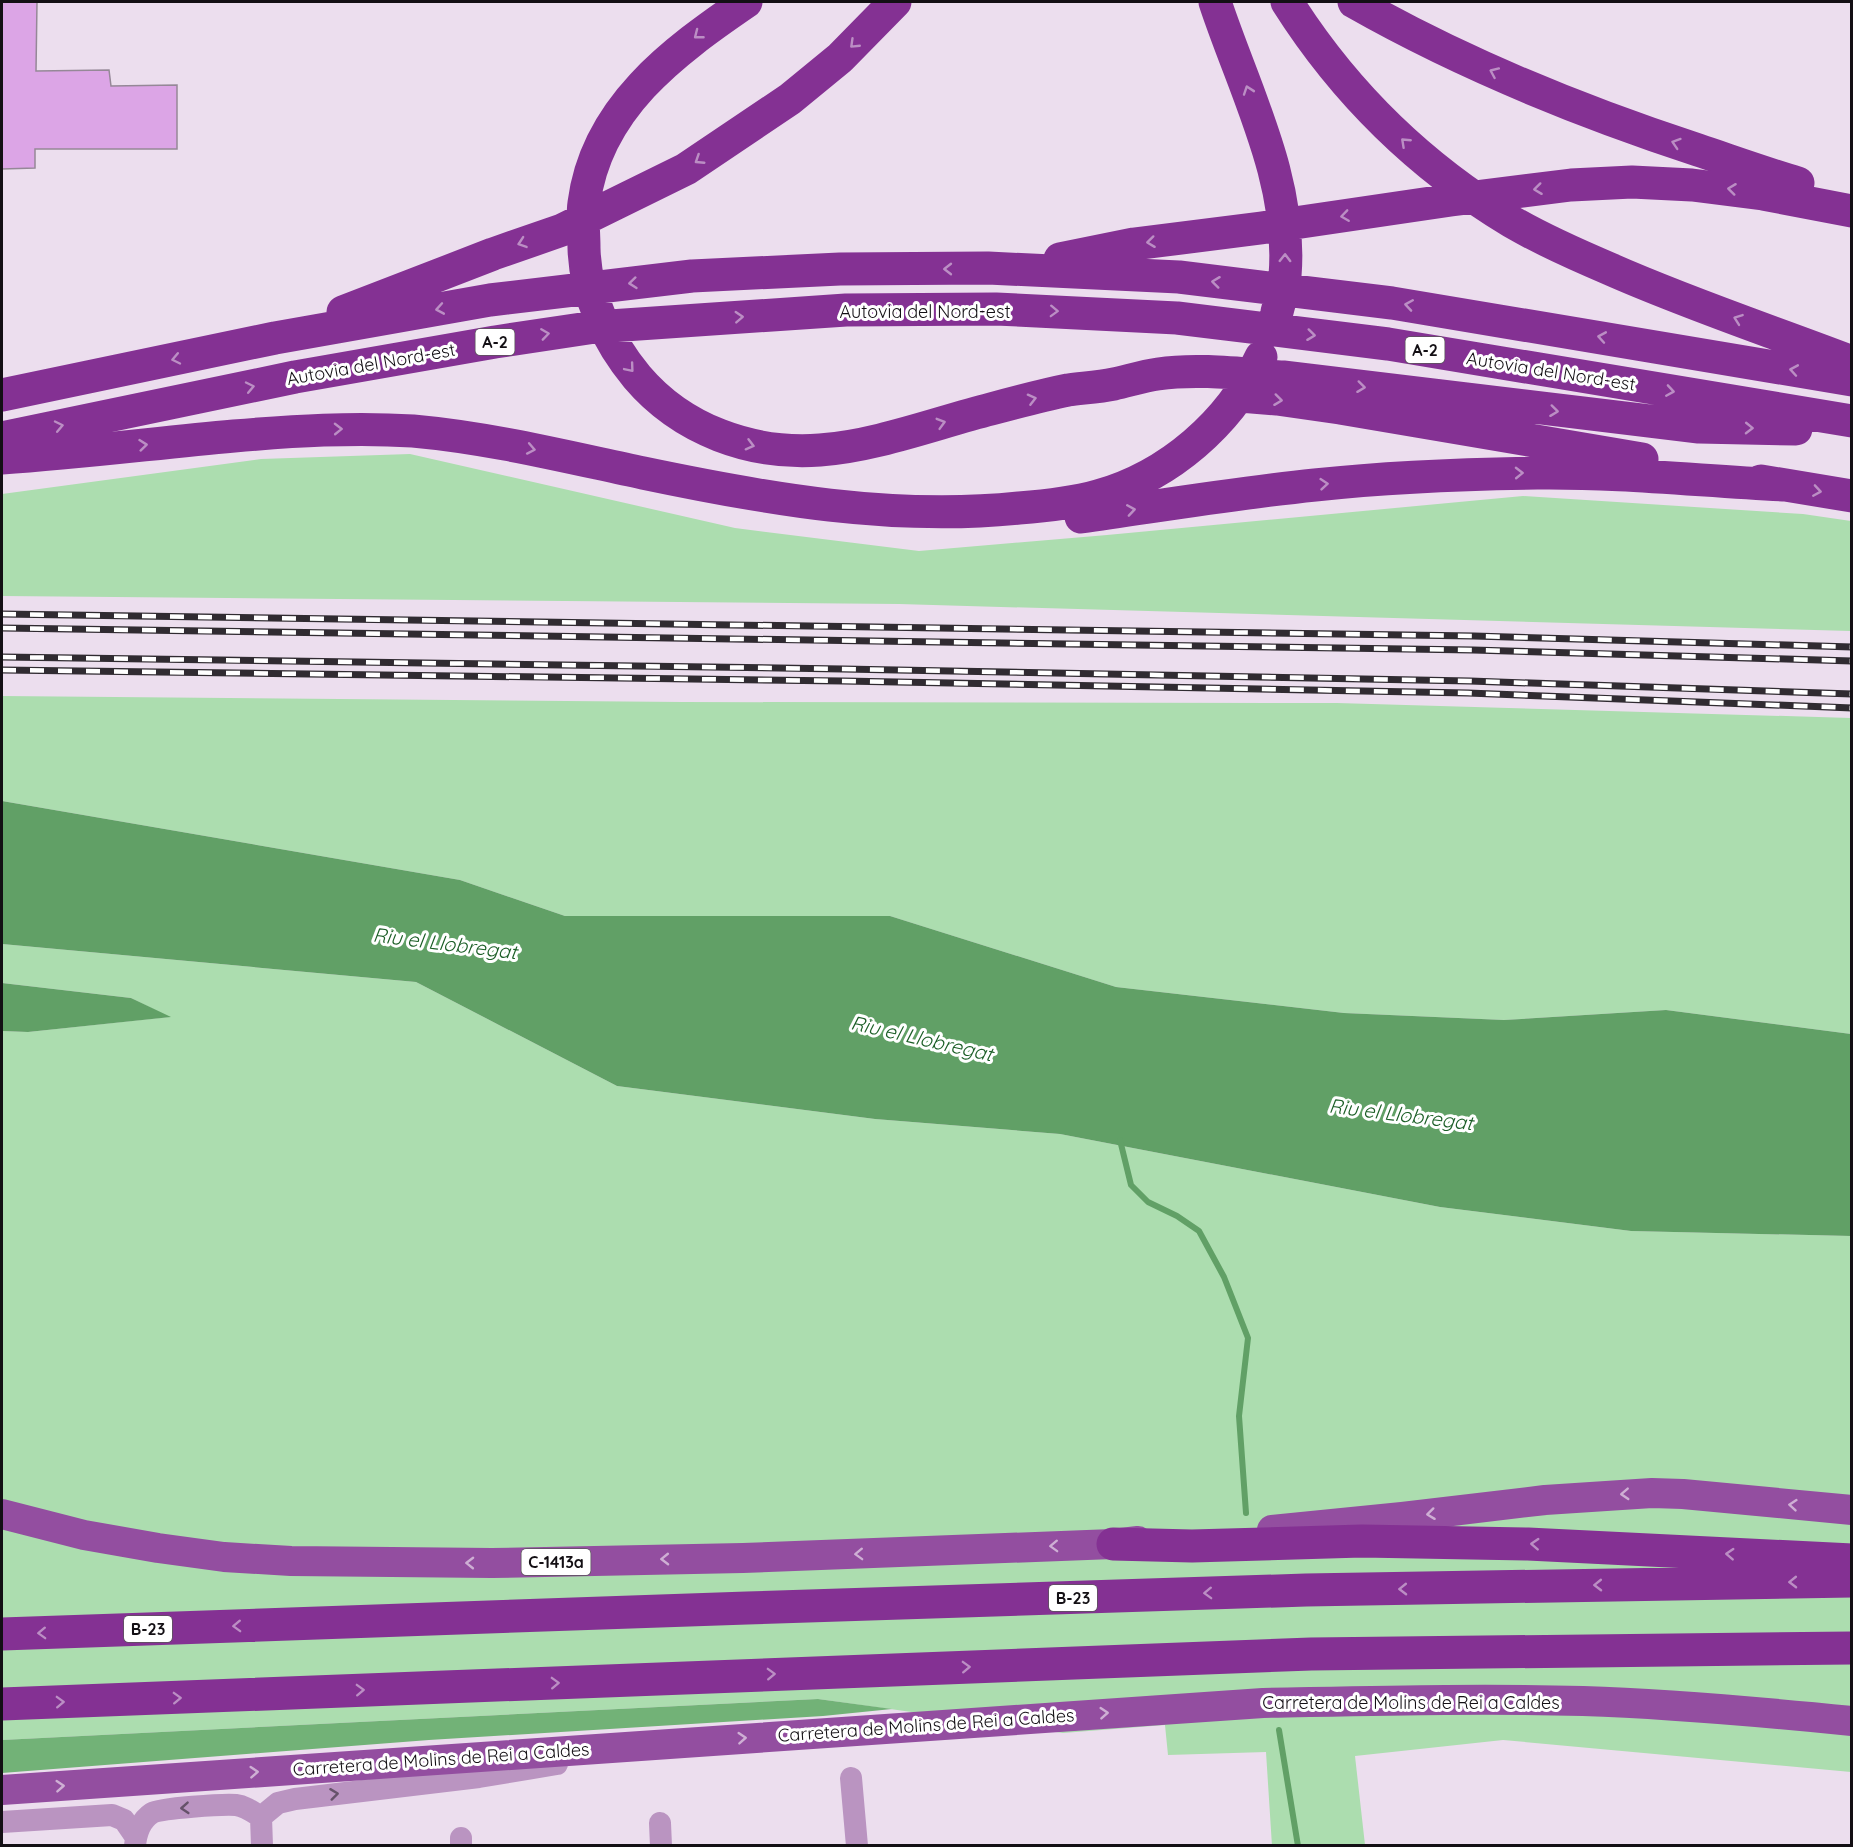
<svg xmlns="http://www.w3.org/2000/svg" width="1853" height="1847" font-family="Quicksand,sans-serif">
	<rect width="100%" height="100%" fill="#ecdeee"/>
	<path fill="#acddaf" d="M 410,454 L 735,528 L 919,551 L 1107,535 L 1523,496 L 1803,514 L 1851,521 L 1851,631 L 899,604 L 2,596 L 2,494 L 261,459 Z
		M 2,696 L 682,702 L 1337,703 L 1851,718 L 1851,1034 L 1666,1010 L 1504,1020 L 1344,1013 L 1116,987 L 890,916 L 565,916 L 460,880 L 2,801 Z
		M 2,944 L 416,982 L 617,1086 L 875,1119 L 1060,1134 L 1440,1207 L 1631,1231 L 1851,1236 L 1851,1772 L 1503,1740 L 1355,1756 L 1365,1845 L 1272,1846 L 1266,1752 L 1168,1755 L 1165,1725 L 1063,1733 L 818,1699 L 2,1740 L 2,1031 L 28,1032 L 169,1017 L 131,998 L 2,983 Z"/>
	<path fill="#72b277" d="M 818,1699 L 892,1709 L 823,1716 L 429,1740 L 2,1773 L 2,1740 Z"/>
	<path fill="#61a066" d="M 2,801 L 460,880 L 565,916 L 890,916 L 1116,987 L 1344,1013 L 1504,1020 L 1666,1010 L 1851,1034 L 1851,1236 L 1631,1231 L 1440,1207 L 1060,1134 L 875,1119 L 617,1086 L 416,982 L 2,944 Z
		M 2,983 L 131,998 L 171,1017 L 28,1032 L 2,1031 Z"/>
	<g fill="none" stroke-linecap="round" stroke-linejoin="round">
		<path stroke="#61a066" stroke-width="6" d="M 1120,1140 L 1131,1185 L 1148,1202 L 1177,1216 L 1199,1231 L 1224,1277 L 1248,1338 L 1239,1416 L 1246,1513
			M 1279,1730 L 1298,1846"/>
	</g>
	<path fill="#dca5e6" stroke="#958897" stroke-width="1.5" d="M 2,2 L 37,2 L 36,71 L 109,70 L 111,86 L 177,85 L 177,149 L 35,149 L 35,168 L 2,169 Z"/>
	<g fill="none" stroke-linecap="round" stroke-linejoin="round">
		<path stroke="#ba94c1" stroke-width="22" d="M 851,1778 L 857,1846
			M 261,1817 L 278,1803 L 295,1799 L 479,1777 L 557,1764
			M 261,1817 L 262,1846
			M 2,1822 L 112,1815 L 124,1820 L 135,1836
			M 660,1823 L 661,1846
			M 461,1838 L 461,1846
			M 135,1846 C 136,1834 141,1820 152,1813 C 161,1808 223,1804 236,1805 C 245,1806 253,1812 261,1817"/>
		<path stroke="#934ea0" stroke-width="30" d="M 2,1514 L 84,1535 L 158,1548 L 224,1557 L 291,1561 L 492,1563 L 743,1558 L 1113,1544 L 1138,1541
			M 1272,1530 L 1402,1517 L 1545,1500 L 1652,1493 L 1683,1494 L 1852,1510
			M 2,1790 L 1263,1703 C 1370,1701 1476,1698 1583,1701 C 1673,1704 1762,1712 1852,1721"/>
		<path stroke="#843193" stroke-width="33" d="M 746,2 C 673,52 596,108 584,203 C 582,217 584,233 584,248 C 585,295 608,342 637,377 C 682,430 751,455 820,450 C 876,446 936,423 991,409 C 1017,402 1043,395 1068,390 C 1083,388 1099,387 1114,384 C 1128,381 1143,376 1158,374 C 1198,368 1242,374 1283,377 L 1699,427 L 1796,429
			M 1215,2 C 1244,90 1293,180 1285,276 C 1284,288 1280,300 1277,312
			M 1287,2 C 1344,92 1421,167 1512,222 C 1543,240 1577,255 1610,269 C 1689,304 1771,331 1852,362
			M 1354,2 C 1463,64 1579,111 1698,150 C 1731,161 1764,173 1798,183
			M 1060,259 L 1134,244 L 1261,228 L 1451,200 L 1571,185 L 1632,182 L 1692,185 L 1763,194 L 1852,211
			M 343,312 L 493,254 L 562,230 L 686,169 L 790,99 L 840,58 L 895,2
			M 2,395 L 275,338 L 490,300 L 692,276 L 840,269 L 988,268 L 1179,277 L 1392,303 L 1852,380
			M 1240,396 L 1277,399 L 1340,408 L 1642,459
			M 2,438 L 295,377 L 495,342 L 595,327 L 846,310 L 996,309 L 1177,318 L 1388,344 L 1852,421
			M 2,458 C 79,453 156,443 234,436 C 294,431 353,427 413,431 C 491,438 567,457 643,473 C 767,499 892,521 1019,508 C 1046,506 1073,503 1098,496 C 1169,476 1230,423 1261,357
			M 1761,481 L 1852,496
			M 1081,517 C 1159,506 1237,493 1315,485 C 1389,477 1464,474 1537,473 C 1619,472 1701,481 1783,485
			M 1113,1544 L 1192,1546 L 1362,1541 L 1528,1544 L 1852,1560
			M 2,1634 L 747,1608 L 1306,1590 L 1852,1581
			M 2,1704 L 1311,1654 L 1852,1648"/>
		<g stroke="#302b31" stroke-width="7">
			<path id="rail" d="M 2,614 L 1474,636 L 1852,647
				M 2,628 L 1473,650 L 1852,661
				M 2,657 L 843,669 L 1470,681 L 1852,694
				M 2,670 L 843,681 L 1468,693 L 1852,708"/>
		</g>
		<use href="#rail" stroke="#fff" stroke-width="4.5" stroke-dasharray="14" stroke-linecap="butt"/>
	</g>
	<defs><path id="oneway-chevron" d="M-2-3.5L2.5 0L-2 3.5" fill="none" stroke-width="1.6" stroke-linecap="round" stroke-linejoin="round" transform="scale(1.5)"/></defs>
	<g stroke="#bb8ec4">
		<use href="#oneway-chevron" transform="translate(698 35) rotate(142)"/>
		<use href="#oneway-chevron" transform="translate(854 44) rotate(136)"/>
		<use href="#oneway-chevron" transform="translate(1494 72) rotate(-156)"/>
		<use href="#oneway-chevron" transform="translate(1248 90) rotate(-109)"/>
		<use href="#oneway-chevron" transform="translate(1405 142) rotate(-137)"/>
		<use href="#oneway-chevron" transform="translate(1676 143) rotate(-162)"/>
		<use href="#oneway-chevron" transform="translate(699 160) rotate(147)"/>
		<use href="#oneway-chevron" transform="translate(1538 189) rotate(173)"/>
		<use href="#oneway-chevron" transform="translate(1732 189) rotate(-173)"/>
		<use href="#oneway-chevron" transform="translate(1345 216) rotate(172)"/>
		<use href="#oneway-chevron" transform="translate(1151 242) rotate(173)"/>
		<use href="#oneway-chevron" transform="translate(522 243) rotate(161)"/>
		<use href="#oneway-chevron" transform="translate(1285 258) rotate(-89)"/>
		<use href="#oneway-chevron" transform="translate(948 269) rotate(180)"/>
		<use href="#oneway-chevron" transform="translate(1216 282) rotate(-173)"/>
		<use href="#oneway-chevron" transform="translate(633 283) rotate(174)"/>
		<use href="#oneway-chevron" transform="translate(1409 305) rotate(-171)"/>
		<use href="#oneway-chevron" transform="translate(440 309) rotate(170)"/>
		<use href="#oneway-chevron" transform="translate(1054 311) rotate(2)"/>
		<use href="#oneway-chevron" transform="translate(739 317) rotate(-3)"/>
		<use href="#oneway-chevron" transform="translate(1738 319) rotate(-160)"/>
		<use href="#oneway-chevron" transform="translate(545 334) rotate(-8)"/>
		<use href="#oneway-chevron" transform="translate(1311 335) rotate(7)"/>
		<use href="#oneway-chevron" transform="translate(1602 337) rotate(-170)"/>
		<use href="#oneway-chevron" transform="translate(176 359) rotate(168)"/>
		<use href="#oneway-chevron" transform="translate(630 368) rotate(50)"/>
		<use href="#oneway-chevron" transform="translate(1794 370) rotate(-170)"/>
		<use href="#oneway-chevron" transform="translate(250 387) rotate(-12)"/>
		<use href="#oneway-chevron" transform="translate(1361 387) rotate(7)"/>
		<use href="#oneway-chevron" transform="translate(1670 391) rotate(9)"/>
		<use href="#oneway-chevron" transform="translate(1032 399) rotate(-14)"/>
		<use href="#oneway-chevron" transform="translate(1278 400) rotate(7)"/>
		<use href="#oneway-chevron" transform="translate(1554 411) rotate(7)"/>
		<use href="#oneway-chevron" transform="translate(941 423) rotate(-16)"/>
		<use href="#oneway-chevron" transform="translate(59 426) rotate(-12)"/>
		<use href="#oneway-chevron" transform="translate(1749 428) rotate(1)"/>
		<use href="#oneway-chevron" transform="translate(338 429) rotate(-1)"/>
		<use href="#oneway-chevron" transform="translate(143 445) rotate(-6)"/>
		<use href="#oneway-chevron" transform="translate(750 445) rotate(15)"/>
		<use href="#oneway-chevron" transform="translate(531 449) rotate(11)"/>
		<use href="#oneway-chevron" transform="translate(1519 473) rotate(-1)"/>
		<use href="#oneway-chevron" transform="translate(1324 484) rotate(-5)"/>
		<use href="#oneway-chevron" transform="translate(1817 491) rotate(9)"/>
		<use href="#oneway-chevron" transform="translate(1131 510) rotate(-9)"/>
		<use href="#oneway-chevron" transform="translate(1535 1544) rotate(-177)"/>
		<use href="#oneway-chevron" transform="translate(1730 1554) rotate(-177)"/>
		<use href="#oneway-chevron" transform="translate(1793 1582) rotate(179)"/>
		<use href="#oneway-chevron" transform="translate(1598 1585) rotate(179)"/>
		<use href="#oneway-chevron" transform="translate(1403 1589) rotate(179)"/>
		<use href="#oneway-chevron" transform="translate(1208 1593) rotate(178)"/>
		<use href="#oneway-chevron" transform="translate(237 1626) rotate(178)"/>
		<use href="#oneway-chevron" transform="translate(42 1633) rotate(178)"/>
		<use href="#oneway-chevron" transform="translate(966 1667) rotate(-2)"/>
		<use href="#oneway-chevron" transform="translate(771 1674) rotate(-2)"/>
		<use href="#oneway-chevron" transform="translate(555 1683) rotate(-2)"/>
		<use href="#oneway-chevron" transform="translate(360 1690) rotate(-2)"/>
		<use href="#oneway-chevron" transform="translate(177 1698) rotate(-2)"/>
		<use href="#oneway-chevron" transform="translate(60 1702) rotate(-2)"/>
	</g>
	<g stroke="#ceafd4">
		<use href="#oneway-chevron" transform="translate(1625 1494) rotate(177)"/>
		<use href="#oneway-chevron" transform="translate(1793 1505) rotate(-175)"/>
		<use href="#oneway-chevron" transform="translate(1431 1514) rotate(173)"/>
		<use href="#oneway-chevron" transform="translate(1054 1546) rotate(178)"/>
		<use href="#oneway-chevron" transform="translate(859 1554) rotate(178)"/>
		<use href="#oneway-chevron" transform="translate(665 1559) rotate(179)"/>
		<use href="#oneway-chevron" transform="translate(470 1563) rotate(-179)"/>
		<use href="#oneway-chevron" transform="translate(1104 1713) rotate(-4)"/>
		<use href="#oneway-chevron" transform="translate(742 1738) rotate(-4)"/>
		<use href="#oneway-chevron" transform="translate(254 1772) rotate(-4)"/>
		<use href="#oneway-chevron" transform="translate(60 1786) rotate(-4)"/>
	</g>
	<g stroke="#66526a">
		<use href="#oneway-chevron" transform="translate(334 1794) rotate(-7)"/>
		<use href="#oneway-chevron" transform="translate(185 1808) rotate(176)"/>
	</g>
	<g text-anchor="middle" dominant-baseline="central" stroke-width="6" stroke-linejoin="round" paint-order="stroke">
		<g fill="#fff" stroke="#5a575a" stroke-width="1.5">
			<rect x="475.5" y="329" width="39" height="26" rx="4.5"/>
			<rect x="1405.5" y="337" width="39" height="26" rx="4.5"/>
			<rect x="521.5" y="1549" width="69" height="26" rx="4.5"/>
			<rect x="1049" y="1585" width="48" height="26" rx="4.5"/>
			<rect x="124" y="1616" width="48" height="26" rx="4.5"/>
		</g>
		<g font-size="16" font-weight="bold" fill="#130f14">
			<text x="495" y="342">A-2</text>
			<text x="1425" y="350">A-2</text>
			<text x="556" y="1562">C-1413a</text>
			<text x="1073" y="1598">B-23</text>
			<text x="148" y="1629">B-23</text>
		</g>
		<g font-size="18" fill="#130f14" stroke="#fff">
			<text x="925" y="311">Autovia del Nord-est</text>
			<text transform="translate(371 364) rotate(-10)">Autovia del Nord-est</text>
			<text transform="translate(1551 371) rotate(9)">Autovia del Nord-est</text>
			<text x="1411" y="1702">Carretera de Molins de Rei a Caldes</text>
			<text transform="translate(926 1725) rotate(-4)">Carretera de Molins de Rei a Caldes</text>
			<text transform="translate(441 1759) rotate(-4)">Carretera de Molins de Rei a Caldes</text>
		</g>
		<g font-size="20" font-style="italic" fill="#1b5e26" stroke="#fff">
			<text transform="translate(445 943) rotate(7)">Riu el Llobregat</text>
			<text transform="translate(922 1038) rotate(13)">Riu el Llobregat</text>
			<text transform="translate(1401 1114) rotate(7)">Riu el Llobregat</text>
		</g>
	</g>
	<rect width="1853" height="1847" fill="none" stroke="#130f14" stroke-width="6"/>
</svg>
